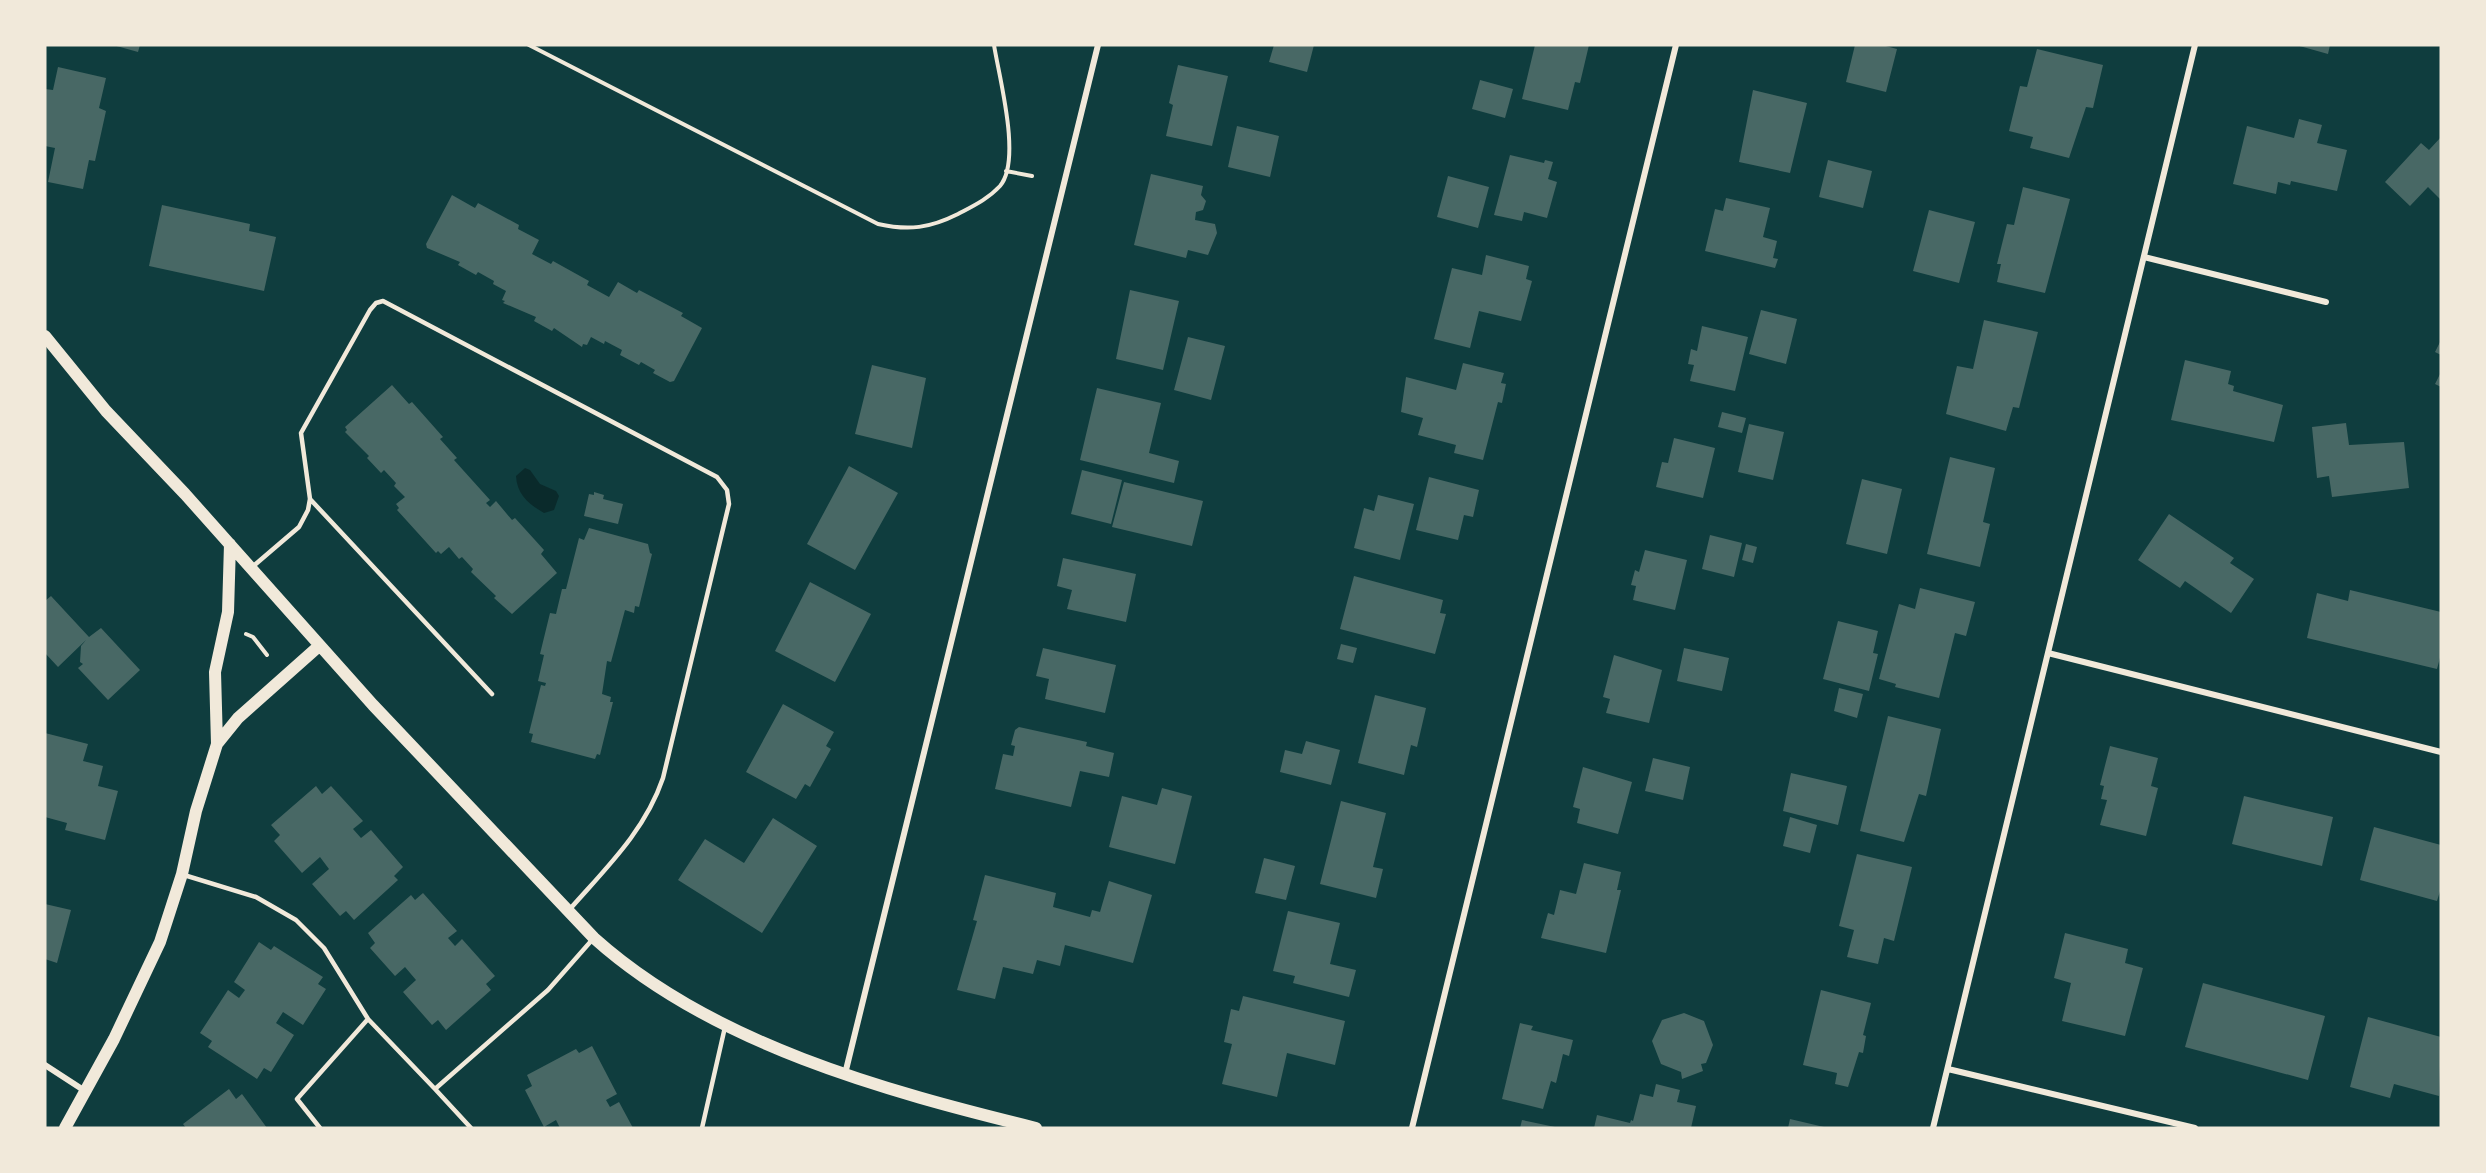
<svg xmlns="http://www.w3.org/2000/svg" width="2486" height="1173" font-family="Overpass,sans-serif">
	<rect width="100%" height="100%" fill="#0f3d3e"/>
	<path fill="#0a2a2b" d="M 525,468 L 530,470 L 540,484 L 556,491 L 559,496 L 554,510 L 544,513 C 529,504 517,495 516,476 Z"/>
	<path fill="#486865" d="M 113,45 L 140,45 L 138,52 Z
		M 1274,45 L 1314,45 L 1307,72 L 1269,62 Z
		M 1535,45 L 1589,45 L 1580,83 L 1575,82 L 1568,110 L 1522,99 Z
		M 1855,45 L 1882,45 L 1897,49 L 1886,92 L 1846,82 Z
		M 2296,45 L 2330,45 L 2328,54 Z
		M 2037,49 L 2103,65 L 2093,108 L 2086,107 L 2069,158 L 2030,148 L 2033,137 L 2009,131 L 2020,86 L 2027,87 Z
		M 1178,65 L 1228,76 L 1212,146 L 1166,136 L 1173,105 L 1169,103 Z
		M 58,67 L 106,78 L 99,108 L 106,111 L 95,161 L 89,160 L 83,189 L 48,182 L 55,148 L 45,146 L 45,89 L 53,90 Z
		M 1480,80 L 1513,89 L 1505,118 L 1472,109 Z
		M 1753,90 L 1807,103 L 1790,173 L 1739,162 Z
		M 2299,119 L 2322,125 L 2317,143 L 2347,150 L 2337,191 L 2291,181 L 2290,185 L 2278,182 L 2276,194 L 2233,184 L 2247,126 L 2294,138 Z
		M 1237,126 L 1279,136 L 1270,177 L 1228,167 Z
		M 2441,137 L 2441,200 L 2428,187 L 2410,206 L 2385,182 L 2421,143 L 2429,150 Z
		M 1510,155 L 1544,163 L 1545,160 L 1553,162 L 1548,179 L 1557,182 L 1547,218 L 1524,212 L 1522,221 L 1494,215 Z
		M 1828,160 L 1872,171 L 1863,208 L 1819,197 Z
		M 1151,174 L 1203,186 L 1201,195 L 1206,201 L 1203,210 L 1196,212 L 1195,220 L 1215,224 L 1217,233 L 1208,255 L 1188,250 L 1186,258 L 1134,245 Z
		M 1448,176 L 1489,187 L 1478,228 L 1437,217 Z
		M 2023,187 L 2070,199 L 2045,293 L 1997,282 L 2001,264 L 1997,264 L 2007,224 L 2014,225 Z
		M 452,195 L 475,208 L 478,203 L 519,225 L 518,229 L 539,240 L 532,254 L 551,264 L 553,261 L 589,281 L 587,285 L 609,297 L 618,282 L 637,293 L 639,290 L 683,313 L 681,316 L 702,328 L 674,381 L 670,382 L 653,373 L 655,370 L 641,362 L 639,365 L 620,355 L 622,350 L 605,341 L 604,344 L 591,337 L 587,345 L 583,344 L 582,347 L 554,328 L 552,331 L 534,321 L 536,317 L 503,303 L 505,301 L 502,300 L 506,291 L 493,284 L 494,281 L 478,272 L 476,275 L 458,265 L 460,262 L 427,248 L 426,244 Z
		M 1726,198 L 1770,208 L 1763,237 L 1777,241 L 1773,258 L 1778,259 L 1775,268 L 1705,251 L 1715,209 L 1723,211 Z
		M 162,205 L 250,224 L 249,231 L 276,237 L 264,291 L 149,266 Z
		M 1929,210 L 1975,222 L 1959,283 L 1913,271 Z
		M 1486,255 L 1529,266 L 1526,279 L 1532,281 L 1521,321 L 1479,311 L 1470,348 L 1434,339 L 1452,268 L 1482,275 Z
		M 1130,290 L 1179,301 L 1163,370 L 1116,359 Z
		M 1761,310 L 1797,319 L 1786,364 L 1749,354 Z
		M 1984,320 L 2038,332 L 2019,408 L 2013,407 L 2006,431 L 1946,414 L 1957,366 L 1973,369 Z
		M 1702,326 L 1748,337 L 1735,391 L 1690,381 L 1694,365 L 1688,364 L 1691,349 L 1697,351 Z
		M 1188,337 L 1225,346 L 1211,400 L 1174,390 Z
		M 2441,340 L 2441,355 L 2435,352 Z
		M 2185,360 L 2231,371 L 2228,384 L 2234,386 L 2233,391 L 2283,405 L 2274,442 L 2171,420 Z
		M 1463,363 L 1504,373 L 1501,383 L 1506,384 L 1502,403 L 1498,402 L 1483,460 L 1454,453 L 1456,445 L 1418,435 L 1423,418 L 1401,412 L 1406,377 L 1456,390 Z
		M 872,365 L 926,378 L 912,448 L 855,434 Z
		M 2441,372 L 2441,387 L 2435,384 Z
		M 392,385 L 409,404 L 412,402 L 443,437 L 440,439 L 457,458 L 454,460 L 490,500 L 486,503 L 490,507 L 496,501 L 512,520 L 515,518 L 544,550 L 541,554 L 557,573 L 512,614 L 494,598 L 496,596 L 471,572 L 473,569 L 462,557 L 459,559 L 449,547 L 441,554 L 438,551 L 436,553 L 397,510 L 399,508 L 396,504 L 405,497 L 394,486 L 396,483 L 384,470 L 381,473 L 367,458 L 369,456 L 345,432 L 347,430 L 345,427 Z
		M 1097,388 L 1161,403 L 1149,453 L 1179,461 L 1174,483 L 1080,460 Z
		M 1722,412 L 1746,418 L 1742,433 L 1718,427 Z
		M 2346,423 L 2349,445 L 2404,442 L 2409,488 L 2332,497 L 2329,476 L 2317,478 L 2312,427 Z
		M 1749,424 L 1784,432 L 1773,480 L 1738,472 Z
		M 1674,438 L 1715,448 L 1703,498 L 1656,487 L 1662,462 L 1668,463 Z
		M 1950,457 L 1995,468 L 1983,522 L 1990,524 L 1980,567 L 1927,554 Z
		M 849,466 L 898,493 L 855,570 L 807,544 Z
		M 1082,470 L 1122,480 L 1111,524 L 1071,514 Z
		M 1429,477 L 1479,490 L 1473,517 L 1464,515 L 1458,540 L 1416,530 Z
		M 1862,479 L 1902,489 L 1887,554 L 1846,544 Z
		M 1124,482 L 1203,501 L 1192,546 L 1112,527 Z
		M 594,492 L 604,495 L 603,499 L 623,504 L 618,524 L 584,516 L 589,494 L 594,495 Z
		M 1378,495 L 1414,504 L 1400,560 L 1354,548 L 1364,508 L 1374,511 Z
		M 2169,514 L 2234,558 L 2230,563 L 2254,579 L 2231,613 L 2185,581 L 2180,588 L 2138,560 Z
		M 589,528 L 648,544 L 650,553 L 652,554 L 639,607 L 635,606 L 634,613 L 625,610 L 611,662 L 607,661 L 602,694 L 611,697 L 610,702 L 613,702 L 600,755 L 597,754 L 595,759 L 531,742 L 533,734 L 529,733 L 541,685 L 545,686 L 546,683 L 538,681 L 544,655 L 540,654 L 550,613 L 556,614 L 562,589 L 566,589 L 579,538 L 584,540 Z
		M 1710,535 L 1742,543 L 1734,577 L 1702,569 Z
		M 1746,544 L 1757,547 L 1753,563 L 1742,560 Z
		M 1645,550 L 1687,560 L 1675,610 L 1633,600 L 1636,586 L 1631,585 L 1635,570 L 1639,572 Z
		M 1063,558 L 1136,574 L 1126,622 L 1067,609 L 1072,590 L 1057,586 Z
		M 1354,576 L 1443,600 L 1440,613 L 1446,614 L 1435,654 L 1340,629 Z
		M 810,582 L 871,614 L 835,682 L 775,651 Z
		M 1920,588 L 1975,602 L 1966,636 L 1955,633 L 1939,698 L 1895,687 L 1896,684 L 1879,679 L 1899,604 L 1915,609 Z
		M 2350,590 L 2441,612 L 2441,654 L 2437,669 L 2307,638 L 2317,593 L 2348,601 Z
		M 51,596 L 89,637 L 101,628 L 140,670 L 108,700 L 78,668 L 83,664 L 80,662 L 81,646 L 86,640 L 58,667 L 45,653 L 45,601 Z
		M 1838,621 L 1878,631 L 1873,653 L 1878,654 L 1869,691 L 1823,679 Z
		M 1341,644 L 1357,648 L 1353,663 L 1337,659 Z
		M 1043,648 L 1116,665 L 1105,713 L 1045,699 L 1049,679 L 1036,676 Z
		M 1684,648 L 1729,658 L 1722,691 L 1677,681 Z
		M 1614,655 L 1662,670 L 1649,723 L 1606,713 L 1610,699 L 1603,697 Z
		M 1839,688 L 1863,694 L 1857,718 L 1834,711 Z
		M 1375,695 L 1426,708 L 1417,747 L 1411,745 L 1404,775 L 1358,763 Z
		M 783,704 L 834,732 L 826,746 L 831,749 L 810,787 L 805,784 L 796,799 L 746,772 Z
		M 1888,716 L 1941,729 L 1926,796 L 1919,794 L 1904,842 L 1860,831 Z
		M 1019,727 L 1087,742 L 1086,746 L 1114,753 L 1109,777 L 1080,771 L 1071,807 L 995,789 L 1003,754 L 1013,756 L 1015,746 L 1011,745 L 1015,730 Z
		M 45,733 L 88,744 L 83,761 L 103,766 L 98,786 L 118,791 L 105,840 L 65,830 L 67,823 L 45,817 Z
		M 1306,741 L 1340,750 L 1331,785 L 1280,772 L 1285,750 L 1302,754 Z
		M 2110,746 L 2158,758 L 2151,786 L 2158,788 L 2146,836 L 2100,825 L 2107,800 L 2101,799 L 2104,786 L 2100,785 Z
		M 1653,758 L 1690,767 L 1683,800 L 1645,791 Z
		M 1583,767 L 1632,782 L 1618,834 L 1577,823 L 1580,809 L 1573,807 Z
		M 1791,773 L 1847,786 L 1838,825 L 1783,811 Z
		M 316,786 L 322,794 L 331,786 L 363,821 L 353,829 L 361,838 L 371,830 L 403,867 L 394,876 L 398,880 L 354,920 L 346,911 L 340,916 L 312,884 L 329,869 L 320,857 L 302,873 L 274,841 L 280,835 L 271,825 Z
		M 1162,788 L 1192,796 L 1175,864 L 1109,847 L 1122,796 L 1157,805 Z
		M 2244,796 L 2333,817 L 2322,866 L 2232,844 Z
		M 1341,801 L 1386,813 L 1373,867 L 1383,869 L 1376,898 L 1320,884 Z
		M 1790,817 L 1817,825 L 1810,853 L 1783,846 Z
		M 773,818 L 817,846 L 762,933 L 678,880 L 705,839 L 744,863 Z
		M 2374,827 L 2441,845 L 2441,888 L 2437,901 L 2360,880 Z
		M 1857,854 L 1912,867 L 1894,941 L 1884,938 L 1878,964 L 1847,957 L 1854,930 L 1839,926 Z
		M 1264,858 L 1295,866 L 1286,900 L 1255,893 Z
		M 1584,863 L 1621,872 L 1617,890 L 1621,890 L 1606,953 L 1541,938 L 1548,913 L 1554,915 L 1560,890 L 1576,894 Z
		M 985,875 L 1056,893 L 1053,907 L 1090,917 L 1092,910 L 1100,912 L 1109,881 L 1152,895 L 1133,963 L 1065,945 L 1060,966 L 1037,960 L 1033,974 L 1003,967 L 995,999 L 957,990 L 977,921 L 973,920 Z
		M 423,893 L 457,931 L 448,938 L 455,946 L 462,939 L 495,976 L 486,984 L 491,990 L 446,1030 L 438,1020 L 432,1025 L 403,992 L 416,980 L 405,967 L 395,976 L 370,948 L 375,943 L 368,933 L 411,895 L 415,900 Z
		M 45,904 L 71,910 L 57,963 L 45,959 Z
		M 1288,911 L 1340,923 L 1330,964 L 1356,970 L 1349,997 L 1293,983 L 1295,976 L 1273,971 Z
		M 2065,933 L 2128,949 L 2125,963 L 2143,968 L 2125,1036 L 2062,1021 L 2071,983 L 2054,978 Z
		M 259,942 L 271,950 L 274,946 L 323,977 L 318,984 L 326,989 L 303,1025 L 283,1012 L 276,1023 L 294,1035 L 271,1072 L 264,1068 L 257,1079 L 208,1047 L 212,1041 L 200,1033 L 228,990 L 239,998 L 245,990 L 234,982 Z
		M 2203,983 L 2325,1016 L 2308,1080 L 2185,1047 Z
		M 1821,990 L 1871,1003 L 1863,1035 L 1866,1036 L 1863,1053 L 1859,1052 L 1848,1087 L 1835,1084 L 1837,1073 L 1803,1065 Z
		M 1243,996 L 1345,1021 L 1335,1065 L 1287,1053 L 1277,1097 L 1222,1084 L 1232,1044 L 1224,1042 L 1231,1009 L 1239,1011 Z
		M 1684,1013 L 1704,1021 L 1713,1045 L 1706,1063 L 1701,1064 L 1703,1071 L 1682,1079 L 1681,1072 L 1661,1064 L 1652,1041 L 1662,1020 Z
		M 2368,1017 L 2441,1037 L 2439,1096 L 2394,1084 L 2390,1098 L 2350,1087 Z
		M 1520,1023 L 1533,1026 L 1531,1030 L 1573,1040 L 1569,1056 L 1563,1054 L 1556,1083 L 1551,1081 L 1543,1109 L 1502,1099 Z
		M 592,1046 L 617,1094 L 606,1100 L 610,1107 L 619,1102 L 633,1128 L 560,1128 L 556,1120 L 544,1127 L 525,1090 L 532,1086 L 527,1075 L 576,1049 L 579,1053 Z
		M 1656,1084 L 1680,1090 L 1677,1102 L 1696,1106 L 1691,1128 L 1594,1128 L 1597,1115 L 1630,1123 L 1631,1120 L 1633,1121 L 1640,1094 L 1653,1097 Z
		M 229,1089 L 236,1099 L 242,1094 L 267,1128 L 186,1128 L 183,1124 Z
		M 1790,1119 L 1824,1127 L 1824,1128 L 1788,1128 Z
		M 1522,1120 L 1555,1127 L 1555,1128 L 1520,1128 Z"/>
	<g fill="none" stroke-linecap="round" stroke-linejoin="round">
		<path stroke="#f1e9da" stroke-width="4" d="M 529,45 L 878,224 C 909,231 930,228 958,214 C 973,206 988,199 1000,186 C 1022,160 999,77 994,45
			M 1006,171 L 1032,176
			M 246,634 L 253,637 L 267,655"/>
		<path stroke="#f1e9da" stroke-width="4.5" d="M 310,499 L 492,694
			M 251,568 L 299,527 L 308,510 L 310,499 L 301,433 L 370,310 L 376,303 L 383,301 L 717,477 L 727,490 L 729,504 L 663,778 C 645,831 606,868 570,909
			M 184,875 L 256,897 L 296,920 L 324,948 L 368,1019 L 435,1089 L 548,990 L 592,940
			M 435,1089 L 471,1128
			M 320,1128 L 297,1099 L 368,1019
			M 702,1128 L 725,1027"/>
		<path stroke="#f1e9da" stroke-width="6" d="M 2144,257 L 2326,302
			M 2048,653 L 2441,752
			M 45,1065 L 85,1091
			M 1948,1069 L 2195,1128
			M 845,1074 L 1098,45
			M 1412,1128 L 1676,45
			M 1933,1128 L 2195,45"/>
		<path stroke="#f1e9da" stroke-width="12" d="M 45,336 L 106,411 L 185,494 L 373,705 L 594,938 C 712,1044 885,1091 1036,1128
			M 217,744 L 215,672 L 228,612 L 230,544
			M 65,1128 L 114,1039 L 160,942 L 182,874 L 196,811 L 217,744 L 238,718 L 319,646"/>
	</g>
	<rect width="2486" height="1173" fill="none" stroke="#f1e9da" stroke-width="93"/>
</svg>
